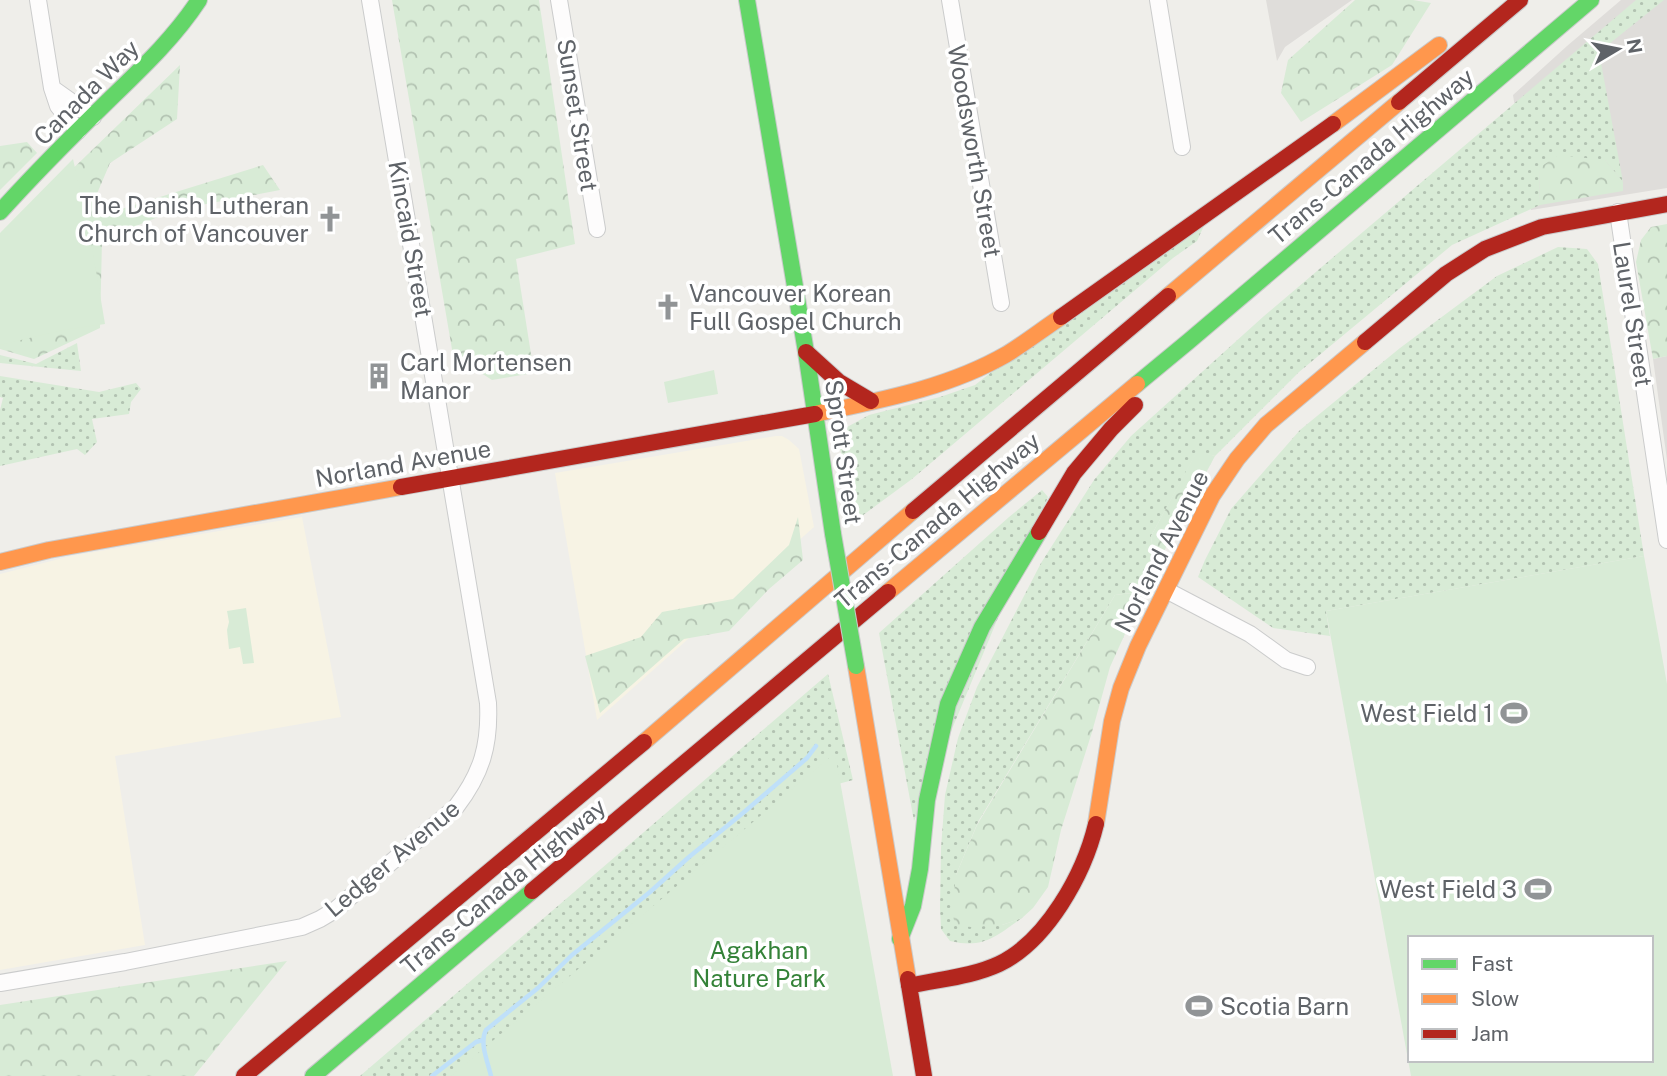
<svg xmlns="http://www.w3.org/2000/svg" width="1667" height="1076" font-family="'Public Sans',sans-serif">
	<defs>
		<pattern id="grass-dots" width="8" height="8" patternUnits="userSpaceOnUse" patternTransform="scale(1.75)"><rect width="8" height="8" fill="#d8ebd6"/><path d="M2 2h.1M6 6h.1" fill="none" stroke="#b2c2b1" stroke-width="1.8" stroke-linecap="round"/></pattern>
		<pattern id="forest-crowns" width="20" height="18" patternUnits="userSpaceOnUse" patternTransform="scale(1.75)"><rect width="20" height="18" fill="#d8ebd6"/><path d="M2 6a3 3 0 1 1 6 0M12 15a3 3 0 1 1 6 0" fill="none" stroke="#b2c2b1"/></pattern>
	</defs>
	<rect width="100%" height="100%" fill="#efeeea"/>
	<path fill="#f7f3e4" d="M 776,436 L 782,436 L 789,440 L 799,449 L 814,527 L 597,720 L 555,473 Z
		M 302,517 L 341,717 L 115,756 L 145,945 L 0,970 L 0,574 L 71,556 Z"/>
	<path fill="#dfddda" d="M 1266,0 L 1352,0 L 1285,47 L 1277,61 Z
		M 1621,0 L 1667,0 L 1667,188 L 1531,210 L 1513,95 L 1567,46 Z
		M 1667,356 L 1667,460 L 1653,359 Z"/>
	<path fill="url(#grass-dots)" d="M 1636,0 L 1664,0 L 1599,52 L 1623,182 L 1605,160 L 1539,168 L 1540,205 L 1452,245 L 1299,372 L 1215,456 L 1197,452 L 1151,536 L 1155,568 L 1138,605 L 1132,593 L 1115,595 L 978,822 L 956,875 L 1002,925 L 1022,918 C 995,937 984,949 950,941 L 941,929 L 940,908 L 941,848 L 945,795 L 958,738 L 977,687 L 1041,563 L 1094,480 L 1131,436 L 1264,316 Z
		M 1207,219 L 1197,241 L 1173,258 L 912,479 L 851,524 L 838,432 L 869,415 L 940,397 L 975,385 L 1003,363 Z
		M 1558,247 L 1587,249 L 1598,264 L 1644,556 L 1326,611 L 1330,636 L 1273,628 L 1198,577 L 1205,560 L 1231,509 L 1300,430 L 1400,348 L 1497,276 Z
		M 77,343 L 81,371 L 0,363 L 0,355 L 36,364 Z
		M 0,376 L 99,392 L 136,383 L 141,389 L 131,402 L 129,414 L 92,419 L 97,442 L 85,455 L 77,449 L 0,466 L 0,410 L 3,398 L 0,397 Z
		M 1042,490 L 1048,497 L 914,821 L 879,633 L 1009,517 Z
		M 828,674 L 853,780 L 804,793 L 740,1076 L 360,1076 Z"/>
	<path fill="url(#forest-crowns)" d="M 392,0 L 539,0 L 575,244 L 516,259 L 534,373 L 492,380 L 453,355 Z
		M 1355,0 L 1413,0 L 1431,3 L 1392,65 L 1301,122 L 1281,93 L 1288,60 Z
		M 180,65 L 177,119 L 110,163 L 96,196 L 105,214 L 263,165 L 280,190 L 175,210 L 102,240 L 100,328 L 34,359 L 0,349 L 0,255 L 26,214 Z
		M 27,142 L 37,153 L 0,190 L 0,146 Z
		M 1558,155 L 1605,160 L 1623,182 L 1623,191 L 1540,205 L 1539,168 Z
		M 1667,224 L 1667,356 L 1653,359 L 1636,262 L 1641,240 L 1651,227 Z
		M 1197,451 L 1215,456 L 1155,568 L 1151,536 Z
		M 798,517 L 803,560 L 769,589 L 729,631 L 684,639 L 600,713 L 585,656 L 641,637 L 662,612 L 733,599 L 789,545 Z
		M 1133,593 L 1138,605 L 1110,667 L 1092,732 L 1061,830 L 1048,887 L 1033,908 L 1022,918 L 1002,925 L 971,927 L 955,925 L 952,911 L 956,875 L 977,825 L 1115,595 Z
		M 287,961 L 194,1076 L 0,1076 L 0,1005 Z"/>
	<path fill="#d8ebd6" fill-rule="evenodd" d="M 73,159 L 90,235 L 105,324 L 63,330 L 0,345 L 0,233 Z
		M 714,370 L 718,394 L 668,403 L 664,382 Z
		M 1644,556 L 1667,684 L 1667,1076 L 1411,1076 L 1326,611 ZM 1410,938 L 1651,938 L 1651,1060 L 1410,1060 Z
		M 246,608 L 254,663 L 243,664 L 240,647 L 229,649 L 227,630 L 229,622 L 227,611 Z
		M 835,753 L 893,1076 L 451,1076 Z"/>
	<g fill="none" stroke-linecap="round" stroke-linejoin="round">
		<path stroke="#bfe0f9" stroke-width="4.5" d="M 432,1076 L 476,1042 L 483,1040
			M 491,1076 C 488,1062 479,1043 486,1030 L 538,988 L 572,955 L 650,892 L 689,857 L 743,813 L 807,758 L 816,746"/>
		<g stroke="#cbcccc" stroke-width="18">
			<path id="street" d="M 38,0 L 52,88 L 58,106 L 78,131
				M 559,0 L 597,229
				M 950,0 L 1001,303
				M 1158,0 L 1182,147
				M 52,88 L 93,117
				M 1618,212 L 1667,540
				M 1166,590 L 1250,634 L 1286,660 L 1307,667
				M 0,983 L 125,962 L 302,927 L 320,919 L 335,910 L 456,807 C 482,773 490,745 488,703 L 370,0"/>
		</g>
		<g stroke="#cacacb" stroke-width="18">
			<path id="fast" d="M 747,0 L 806,352 L 833,534
				M 0,212 C 35,173 72,136 109,100 C 142,68 174,38 199,0
				M 1137,384 L 1189,341 L 1591,0
				M 900,939 L 913,906 L 920,869 L 927,800 L 948,704 L 982,627 L 1039,532
				M 313,1076 L 532,891"/>
		</g>
		<g stroke="#cacacb" stroke-width="18">
			<path id="slow" d="M 1333,124 L 1439,45
				M 1168,296 L 1399,102
				M 815,414 C 881,400 948,388 1007,354 C 1025,343 1043,329 1061,317
				M 0,562 L 49,550 L 401,487
				M 888,592 L 1137,384
				M 856,666 L 908,979
				M 644,742 L 913,511
				M 1096,824 L 1112,721 L 1121,688 L 1138,646 L 1212,496 L 1237,459 L 1266,425 L 1365,342"/>
		</g>
		<g stroke="#cacacb" stroke-width="18">
			<path id="jam" d="M 1399,102 L 1520,0
				M 1061,317 L 1333,124
				M 1365,342 L 1446,274 L 1485,249 L 1542,227 L 1667,204
				M 806,352 L 839,382 L 871,401
				M 401,487 L 815,414
				M 913,511 L 1168,296
				M 1039,532 L 1074,473 L 1111,429 L 1135,405
				M 532,891 L 888,592
				M 908,979 L 924,1076
				M 909,986 C 939,979 971,977 999,964 C 1047,941 1084,874 1096,824
				M 244,1076 L 644,742"/>
		</g>
		<use href="#street" stroke="#fdfcfc" stroke-width="16"/>
		<use href="#fast" stroke="#63d668" stroke-width="16"/>
		<use href="#slow" stroke="#ff974d" stroke-width="16"/>
		<use href="#jam" stroke="#b3261e" stroke-width="16"/>
		<g stroke="#cacacb" stroke-width="18" stroke-linecap="butt">
			<path id="fast-bridge" d="M 833,534 L 856,666"/>
		</g>
		<use href="#fast-bridge" stroke="#63d668" stroke-width="16"/>
	</g>
	<defs>
		<g id="church-bare" transform="scale(2.1)"><path d="M-1.2-6h2.4v3.5h3.3v2.4h-3.3V6h-2.4V-.1h-3.3v-2.4h3.3Z" fill="#919496" stroke="#fff" stroke-width="2.5" paint-order="stroke"/></g>
		<g id="building-bare" transform="scale(2.1)"><path d="M-4-6H4V6H1V3H-1V6H-4ZM-2.5-4.3h1.7v1.8h-1.7ZM.8-4.3h1.7v1.8H.8ZM-2.5-1h1.7V.8h-1.7ZM.8-1h1.7V.8H.8Z" fill="#919496" stroke="#fff" stroke-width="2.5" paint-order="stroke"/></g>
		<g id="stadium-bare" transform="scale(2.1)"><path d="M0-5a6.5 5 0 1 0 0 10a6.5 5 0 1 0 0-10ZM-3.5-1.8h7v3.6h-7Z" fill="#919496" stroke="#fff" stroke-width="2.5" paint-order="stroke"/></g>
	</defs>
	<g fill-rule="evenodd">
		<use href="#church-bare" x="330" y="219"/>
		<use href="#church-bare" x="668" y="307"/>
		<use href="#building-bare" x="379" y="376"/>
		<use href="#stadium-bare" x="1514" y="713"/>
		<use href="#stadium-bare" x="1538" y="889"/>
		<use href="#stadium-bare" x="1199" y="1006"/>
	</g>
	<g text-anchor="middle" dominant-baseline="central" stroke-width="7" stroke-linejoin="round" paint-order="stroke">
		<g font-size="24" fill="#5f6368" stroke="#fff">
			<text transform="translate(86 92) rotate(-45)">Canada Way</text>
			<text transform="translate(578 115) rotate(81)">Sunset Street</text>
			<text transform="translate(975 151) rotate(80)">Woodsworth Street</text>
			<text transform="translate(1371 156) rotate(-40)">Trans-Canada Highway</text>
			<text transform="translate(411 239) rotate(80)">Kincaid Street</text>
			<text transform="translate(1633 314) rotate(81)">Laurel Street</text>
			<text transform="translate(844 452) rotate(82)">Sprott Street</text>
			<text transform="translate(403 463) rotate(-10)">Norland Avenue</text>
			<text transform="translate(937 520) rotate(-40)">Trans-Canada Highway</text>
			<text transform="translate(1161 551) rotate(-63)">Norland Avenue</text>
			<text transform="translate(392 858) rotate(-40)">Ledger Avenue</text>
			<text transform="translate(503 886) rotate(-40)">Trans-Canada Highway</text>
		</g>
		<g font-size="24" fill="#5f6368" stroke="#fff" text-anchor="end">
			<text x="309" y="205">The Danish Lutheran<tspan x="309" dy="28">Church of Vancouver</tspan></text>
			<text x="689" y="293" text-anchor="start">Vancouver Korean<tspan x="689" dy="28">Full Gospel Church</tspan></text>
			<text x="400" y="362" text-anchor="start">Carl Mortensen<tspan x="400" dy="28">Manor</tspan></text>
			<text x="1493" y="713">West Field 1</text>
			<text x="1517" y="889">West Field 3</text>
			<text x="1220" y="1006" text-anchor="start">Scotia Barn</text>
		</g>
		<g font-size="24" fill="#348238" stroke="#fff">
			<text x="759" y="950">Agakhan<tspan x="759" dy="28">Nature Park</tspan></text>
		</g>
	</g>
	<rect x="1408" y="936" width="245" height="126" fill="#ffffff" stroke="#bfc1c3" stroke-width="2"/>
	<rect x="1422" y="959" width="35" height="10" fill="#63d668" stroke="#bfc1c3" stroke-width="2"/>
	<text x="1471" y="971" font-size="21" fill="#5f6368">Fast</text>
	<rect x="1422" y="994" width="35" height="10" fill="#ff974d" stroke="#bfc1c3" stroke-width="2"/>
	<text x="1471" y="1006" font-size="21" fill="#5f6368">Slow</text>
	<rect x="1422" y="1029" width="35" height="10" fill="#b3261e" stroke="#bfc1c3" stroke-width="2"/>
	<text x="1471" y="1041" font-size="21" fill="#5f6368">Jam</text>
	<g transform="translate(1618 49) rotate(80)" stroke="#ffffff" stroke-width="5" paint-order="stroke">
	<path d="M0-5L12 26L0 18L-12 26Z" fill="#5f6368"/>
	<text y="-10" font-size="19" font-weight="bold" text-anchor="middle" fill="#5f6368">N</text>
	</g>
</svg>
